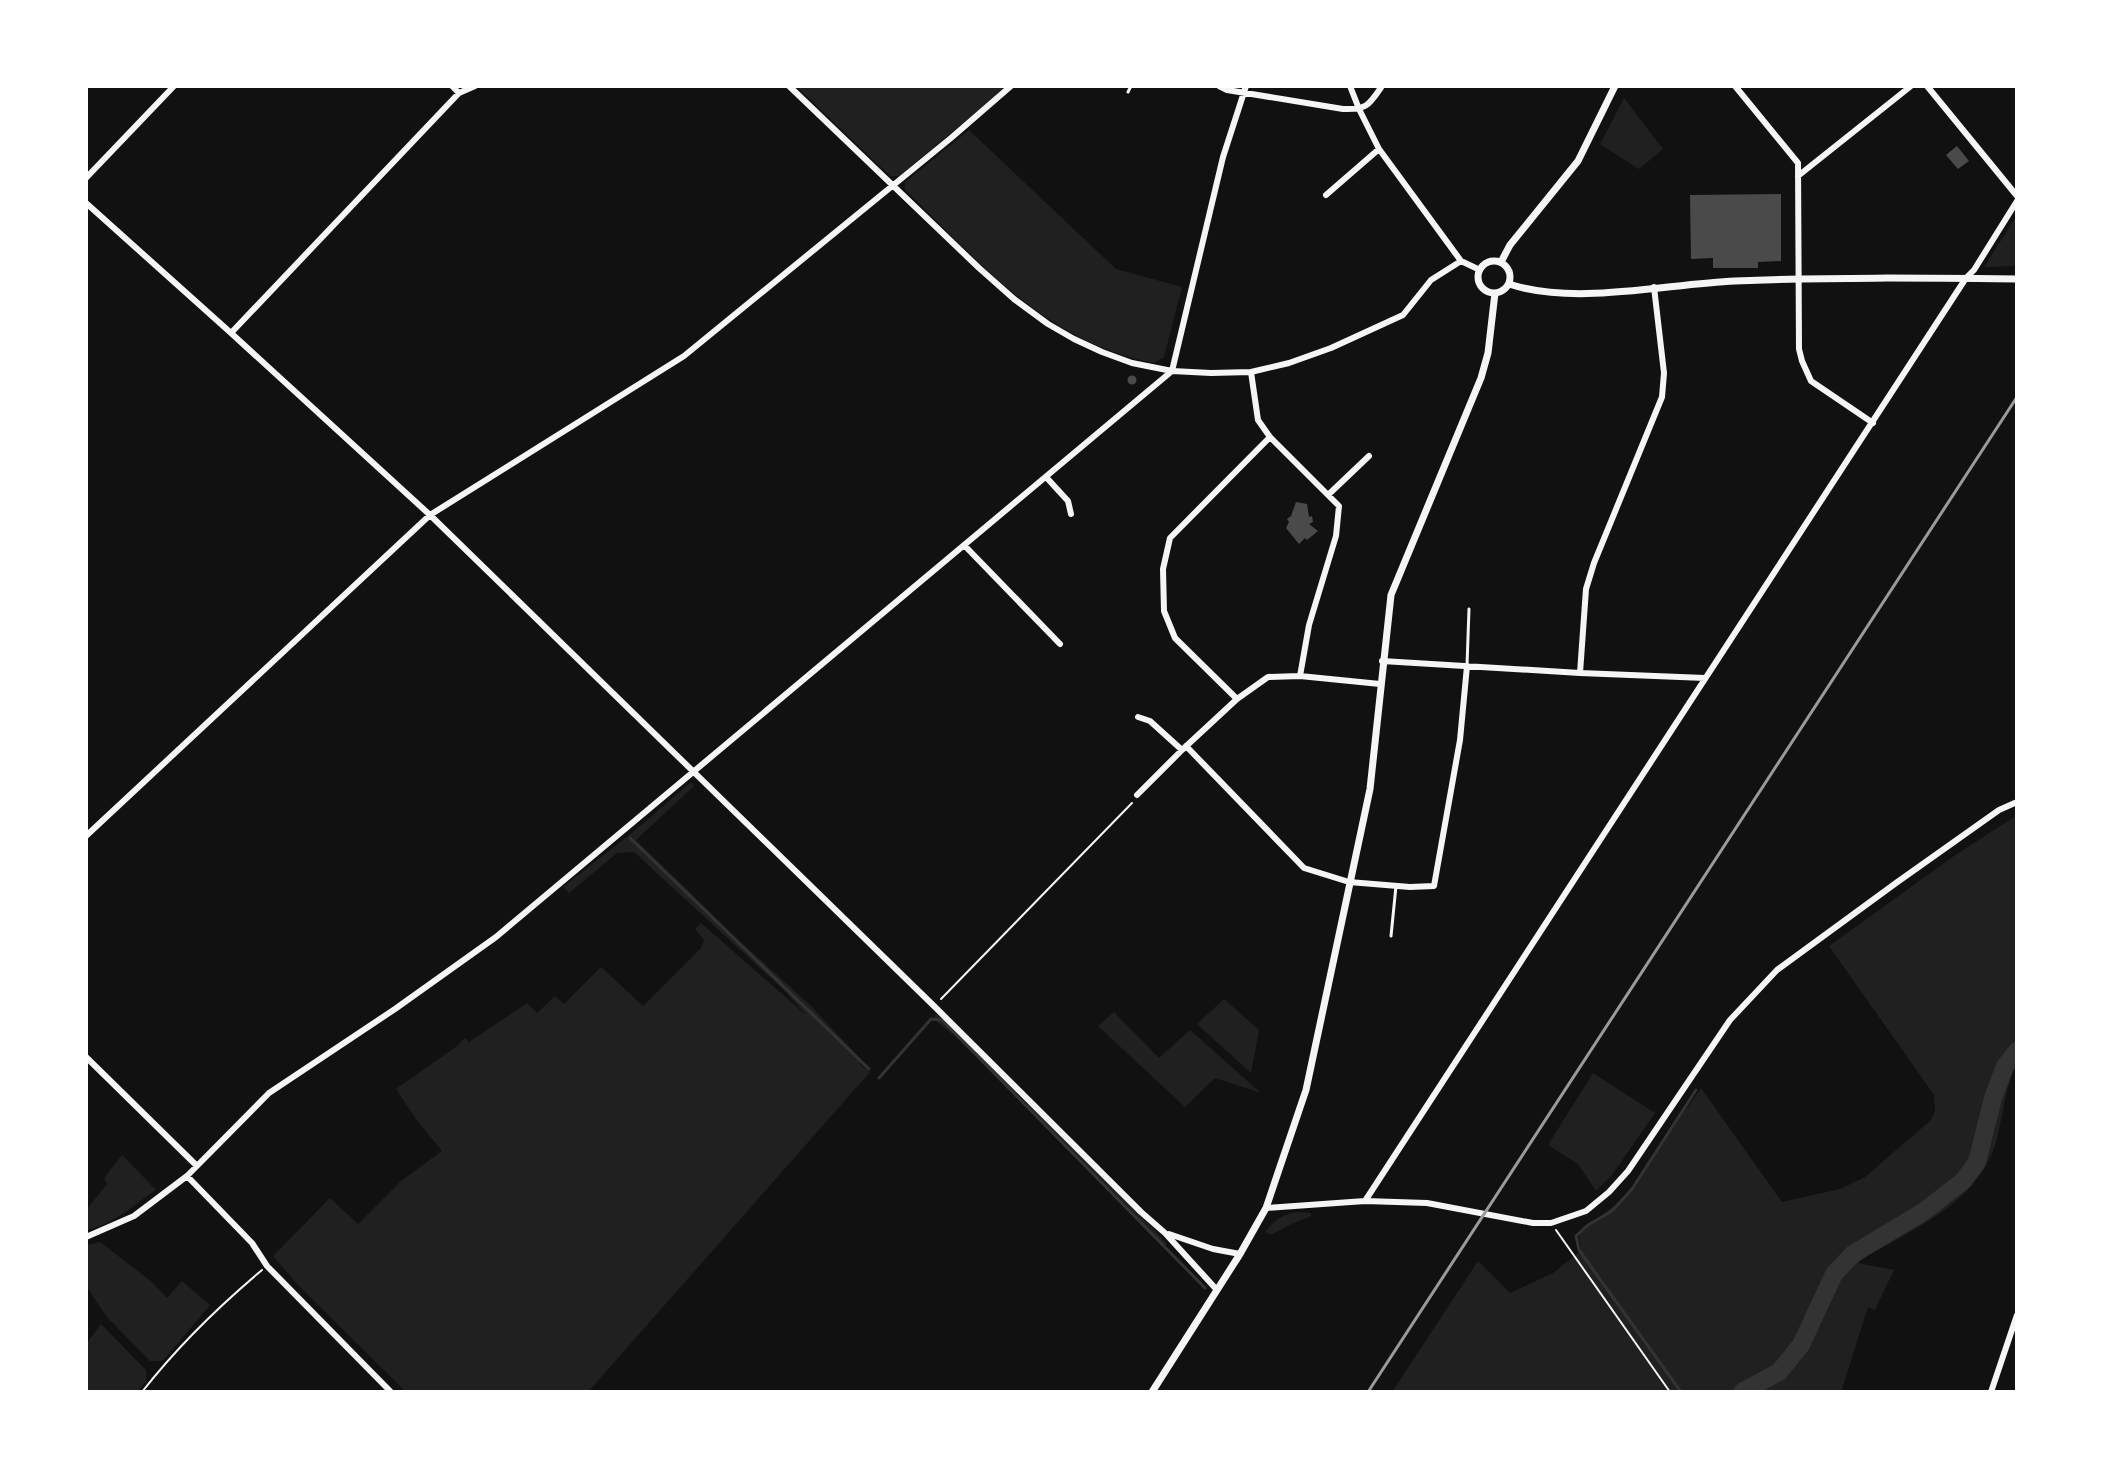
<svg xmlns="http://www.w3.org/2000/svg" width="2103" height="1478" font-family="'DM Sans',sans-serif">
	<rect width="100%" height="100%" fill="#111"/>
	<path fill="#202020" d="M 796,86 L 1006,86 L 997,95 L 899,176 L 890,176 Z
		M 1624,98 L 1663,149 L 1639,169 L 1600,144 Z
		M 969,130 L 1116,269 L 1182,287 L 1164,357 L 1154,363 C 1045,342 981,263 905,190 L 905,182 Z
		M 2017,218 L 2017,266 L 1984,267 L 2014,220 Z
		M 691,782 L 694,786 L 636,840 L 743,944 L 810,1005 L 857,1055 L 861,1065 L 870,1072 L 588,1392 L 406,1392 L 297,1284 L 273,1256 L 330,1198 L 358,1224 L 401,1181 L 442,1151 L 416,1119 L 396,1089 L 457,1046 L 465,1038 L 469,1042 L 527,1003 L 537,1013 L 555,996 L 564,1004 L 601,967 L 643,1006 L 701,948 L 704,940 L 695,929 L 701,923 L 807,1016 L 786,992 L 634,852 L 617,853 L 569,893 L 563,887 L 638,828 Z
		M 2017,815 L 2017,1063 C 2005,1087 2003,1116 1996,1142 C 1979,1202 1914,1229 1864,1258 L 1858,1263 L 1894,1270 L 1875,1310 L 1868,1307 L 1841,1392 L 1392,1392 L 1478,1261 L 1510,1293 L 1553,1273 L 1581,1251 L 1579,1237 L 1581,1231 L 1619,1202 L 1633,1187 L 1683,1109 L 1687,1108 L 1701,1088 L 1782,1202 L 1840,1189 L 1865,1177 L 1931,1120 L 1935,1111 L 1934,1095 L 1829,946 L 1954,856 Z
		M 1224,999 L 1259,1030 L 1251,1073 L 1197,1024 Z
		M 1114,1012 L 1159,1058 L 1190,1030 L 1261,1093 L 1215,1078 L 1185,1107 L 1098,1026 Z
		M 934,1015 L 940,1015 L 1017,1093 L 1012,1092 L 956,1037 L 937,1022 Z
		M 1593,1073 L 1655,1113 L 1612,1175 L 1596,1191 L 1578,1164 L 1548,1145 Z
		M 1029,1103 L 1150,1225 L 1167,1244 L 1163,1247 L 1026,1107 Z
		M 122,1155 L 156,1190 C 134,1205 112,1225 86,1230 L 86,1210 L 107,1184 L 104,1178 Z
		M 1298,1212 L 1311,1213 L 1311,1216 L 1289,1225 L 1271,1235 L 1265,1232 C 1275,1220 1282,1214 1298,1212 Z
		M 100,1242 L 152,1282 L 167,1298 L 182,1281 L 210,1305 L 163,1361 L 150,1361 L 106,1316 L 86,1286 L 86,1245 Z
		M 101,1324 L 146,1370 L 146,1382 L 137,1392 L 86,1392 L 86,1344 Z"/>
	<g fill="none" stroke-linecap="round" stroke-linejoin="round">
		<path stroke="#333" stroke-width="3" d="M 630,838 L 869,1069
			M 879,1078 L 931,1019 L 942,1020 L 1205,1288
			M 1681,1392 L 1579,1250 L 1576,1236 L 1588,1225 L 1612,1211 L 1632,1189 L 1696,1090"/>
		<path stroke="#333" stroke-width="18" d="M 1742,1392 L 1779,1372 L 1801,1345 L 1834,1274 L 1853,1254 L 1923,1212 L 1963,1181 L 1977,1162 L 1993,1098 L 2005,1066 L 2017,1051"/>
	</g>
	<path fill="#4a4a4a" d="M 1957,146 L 1969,161 L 1958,169 L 1946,155 Z
		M 1781,194 L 1781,261 L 1758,262 L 1758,268 L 1713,268 L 1713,258 L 1691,259 L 1690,195 Z
		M1127.5 380a4.5 4.5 0 1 1 9 0a4.5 4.5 0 1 1-9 0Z
		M 1296,502 L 1307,504 L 1309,517 L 1312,516 L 1313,522 L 1309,524 L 1318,531 L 1307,540 L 1305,538 L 1299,544 L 1286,528 L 1289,522 L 1287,519 L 1291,516 Z"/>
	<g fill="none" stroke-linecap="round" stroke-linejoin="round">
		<path stroke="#f5f5f5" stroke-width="2" d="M 941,999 L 1132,803
			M 1556,1230 L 1670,1392
			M 142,1392 C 177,1347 218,1307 262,1270"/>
		<path stroke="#f5f5f5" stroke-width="3" d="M 1128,92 L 1131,86
			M 1467,665 L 1469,609
			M 1391,936 L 1396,886"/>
		<path stroke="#f5f5f5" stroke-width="6" d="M 452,86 L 459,93 L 475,86
			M 789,86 L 979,268 L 1014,299 L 1048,324 L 1074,339 L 1102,352 L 1132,363 L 1172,371 L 1211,373 L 1251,372 L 1289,363 L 1331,348 L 1403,315 L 1431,280 L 1461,261
			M 1219,86 L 1227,90 L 1343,109 C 1367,110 1369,105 1382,86
			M 1350,86 L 1359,109 L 1379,149 L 1461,261 L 1480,270
			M 1735,86 L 1798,163 L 1799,349 L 1802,361 L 1811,381 L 1873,423
			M 1927,86 L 2017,196
			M 1798,176 L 1911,86
			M 86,178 L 174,86
			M 1326,195 L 1379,149
			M 86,203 L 231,333 L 459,93
			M 231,333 L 430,515 L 934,1006 L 1141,1212 L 1165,1233 L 1217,1290
			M 1251,372 L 1258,420 L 1270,437 L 1339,506 L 1336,536 L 1309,625 L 1300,676
			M 1046,477 L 1068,501 L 1071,514
			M 1328,495 L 1369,456
			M 964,545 L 1060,644
			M 1382,661 L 1580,673 L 1705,678
			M 1580,673 L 1586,589 L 1594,563 L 1662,397 L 1664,373 L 1654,287
			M 1237,699 L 1175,638 L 1164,611 L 1163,569 L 1170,538 L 1270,437
			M 1138,717 L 1150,721 L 1182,750
			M 1186,746 L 1304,868 L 1349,882 L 1410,887 L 1434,886 L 1460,740 L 1467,666
			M 1137,795 L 1182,750 L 1237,699 L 1268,677 L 1300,676 L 1380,684
			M 86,836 L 430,515 L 684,356 L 951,138 L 1011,86
			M 86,1057 L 196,1165
			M 187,1176 L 252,1243 L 267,1266 L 391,1392
			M 1365,1201 L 1966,278 L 1974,270 L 2017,201
			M 1266,1208 L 1365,1201 L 1427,1203 L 1533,1223 L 1551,1223 L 1586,1211 L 1609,1192 L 1628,1171 L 1730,1020 L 1777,970 L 1896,883 L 1999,810 L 2017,802
			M 1169,1234 L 1213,1249 L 1240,1254
			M 86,1237 L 134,1216 L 187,1176 L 269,1093 L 395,1009 L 496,937 L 1172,371 L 1223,157 L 1246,86
			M 1991,1392 L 2017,1315"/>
		<path stroke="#f5f5f5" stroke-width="7" d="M1478 277a16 16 0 1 1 32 0a16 16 0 1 1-32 0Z
			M 1501,262 L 1510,245 L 1578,161 L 1615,86
			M 1509,284 C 1576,306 1665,284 1735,281 C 1829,277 1923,278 2017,279
			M 1152,1392 L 1240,1254 L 1266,1208 L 1306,1090 L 1370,789 L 1391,595 L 1481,378 L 1488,353 L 1495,293"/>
		<path stroke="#9a9a9a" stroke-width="3" d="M 1368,1392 L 2017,397"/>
	</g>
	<rect width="2103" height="1478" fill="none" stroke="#ffffff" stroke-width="176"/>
</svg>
